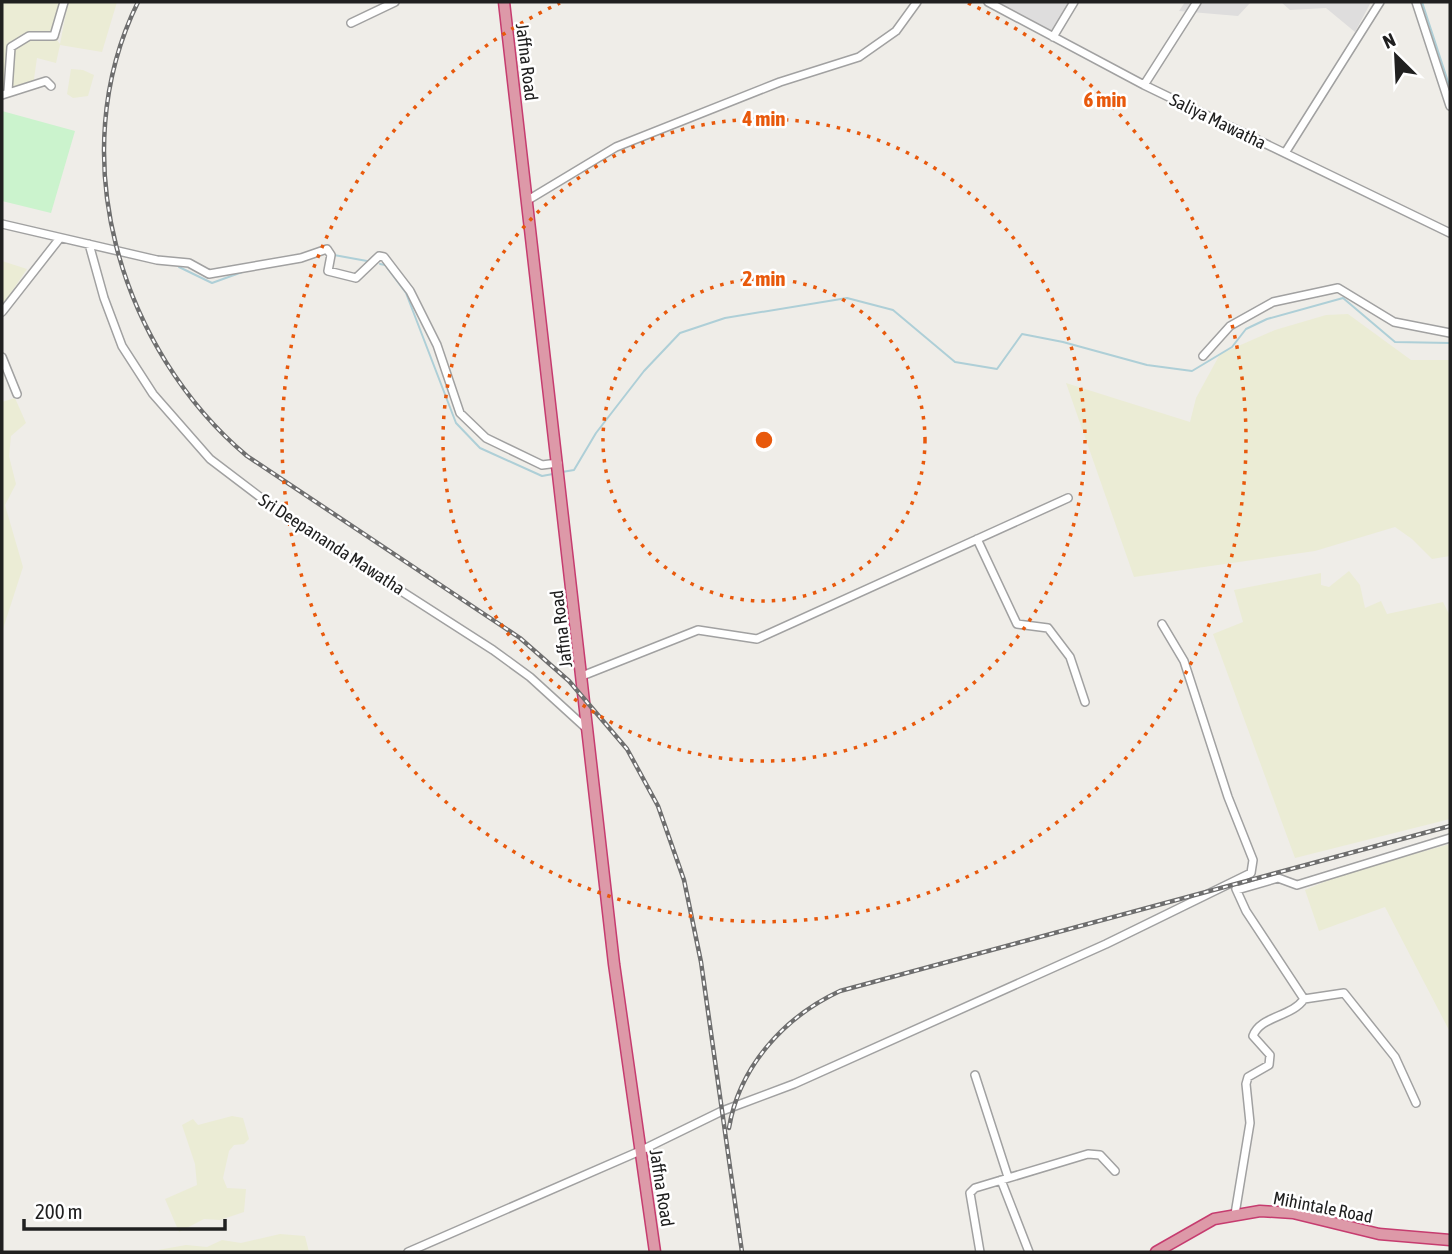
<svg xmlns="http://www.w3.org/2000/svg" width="1452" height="1254" font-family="'Asap Condensed',sans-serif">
	<rect width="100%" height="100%" fill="#efede8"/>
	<path fill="#dedddd" d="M 990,2 L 1074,2 L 1053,37 Z
		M 1185,2 L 1251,2 L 1238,16 L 1179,11 Z
		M 1281,2 L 1371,2 L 1355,32 L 1326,8 L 1290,10 Z"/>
	<path fill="#ebecd5" d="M 2,2 L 64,2 L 54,36 L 60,44 L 68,2 L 117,2 L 102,52 L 60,45 L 56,63 L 37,58 L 33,86 L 2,95 Z
		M 71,69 L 83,70 L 94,75 L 88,96 L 73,98 L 67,94 Z
		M 2,261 L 27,269 L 2,306 Z
		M 1348,314 L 1411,360 L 1450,360 L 1450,556 L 1432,559 L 1412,539 L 1395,527 L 1315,551 L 1134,577 L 1066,383 L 1190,422 L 1196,398 L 1220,354 L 1275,330 L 1326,315 Z
		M 15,398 L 26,423 L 11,436 L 9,456 L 16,484 L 5,505 L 23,567 L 2,632 L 2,402 Z
		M 1349,571 L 1360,585 L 1365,608 L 1381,601 L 1387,614 L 1443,602 L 1450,616 L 1450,819 L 1295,858 L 1213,634 L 1243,622 L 1234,590 L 1321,573 L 1321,585 L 1329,587 Z
		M 1450,844 L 1450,1032 L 1385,907 L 1319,931 L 1305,890 L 1348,872 Z
		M 232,1116 L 243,1118 L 249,1139 L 244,1144 L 234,1145 L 229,1151 L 223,1178 L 227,1188 L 246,1189 L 244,1212 L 220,1220 L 204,1219 L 179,1232 L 165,1199 L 197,1185 L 195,1164 L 182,1125 L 193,1119 L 198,1125 Z
		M 280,1234 L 305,1236 L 309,1252 L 158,1250 L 186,1245 L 207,1247 L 222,1240 L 241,1243 Z"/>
	<path fill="#cbf3cd" d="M 2,111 L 75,131 L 51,213 L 2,201 Z"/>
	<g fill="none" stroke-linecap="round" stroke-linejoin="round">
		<path stroke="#aecfd7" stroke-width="2" d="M 1422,2 L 1450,88
			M 334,255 L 367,261
			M 380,264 L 385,265 L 406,293 L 456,423 L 480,448 L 542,476 L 553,474
			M 179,267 L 212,283 L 245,271
			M 562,472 L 574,470 L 596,433 L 644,371 L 680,333 L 725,318 L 847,298 L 893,310 L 955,362 L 997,369 L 1022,334 L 1063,342 L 1147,365 L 1192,371 L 1232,347 L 1246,329 L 1267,319 L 1343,298 L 1395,342 L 1450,343"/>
		<g stroke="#a1a1a1" stroke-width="10">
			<path id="minor" d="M 988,2 L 1144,85 L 1450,233
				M 1416,2 L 1450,106
				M 351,23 L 395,2
				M 1053,37 L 1074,2
				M 1144,85 L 1197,2
				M 8,91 L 11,47 L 29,36 L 54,36 L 64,2
				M 2,95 L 46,81 L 51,86
				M 1285,153 L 1380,2
				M 528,200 L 616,147 L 780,82 L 859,57 L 896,31 L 917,2
				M 2,224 L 157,260 L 189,263 L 209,274 L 301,258 L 327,249 L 331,255 L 328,271 L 356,278 L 379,256 L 384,257 L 410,291 L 437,345 L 460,413 L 486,438 L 542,465 L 558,463
				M 89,244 L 104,298 L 122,346 L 153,394 L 210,459 L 289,519 L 493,650 L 530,677 L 587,729
				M 2,312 L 60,238
				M 1203,356 L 1230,326 L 1273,302 L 1338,288 L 1394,322 L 1450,333
				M 2,357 L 17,394
				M 977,539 L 1017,624 L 1048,628 L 1070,657 L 1085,702
				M 582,676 L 698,630 L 757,639 L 1068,498
				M 1236,889 L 1246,911 L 1304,999
				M 1237,890 L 1278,878 L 1297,885 L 1450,838
				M 975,1075 L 1008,1177
				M 1001,1180 L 1029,1252
				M 1235,1214 L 1250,1123 L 1246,1084 L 1248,1077 L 1269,1065 L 1270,1055 L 1253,1036 C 1260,1016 1292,1017 1304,999 L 1344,993 L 1395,1057 L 1416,1103
				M 408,1252 L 640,1151 L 722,1111 L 794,1084 L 1106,944 L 1251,873 L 1253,860 L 1228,797 L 1184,661 L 1162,624
				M 980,1252 L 970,1193 L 975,1188 L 1088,1154 L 1100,1155 L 1115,1171"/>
		</g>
		<g stroke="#c63c6f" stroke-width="13">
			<path id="highway" d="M 504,2 L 614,964 L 655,1252
				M 1156,1252 L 1214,1219 L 1260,1211 L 1293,1213 L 1379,1234 L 1450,1240"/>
		</g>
		<use href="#minor" stroke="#fff" stroke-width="7"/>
		<use href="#highway" stroke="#dd99a8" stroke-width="10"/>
		<g stroke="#6e6e6e" stroke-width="4.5">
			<path id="rail" d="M 138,2 C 62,156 120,349 247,456 L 520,638 L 569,681 L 627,749 L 658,806 L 684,880 L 701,962 L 742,1252
				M 729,1128 C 739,1067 784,1017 840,991 L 1450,826"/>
		</g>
		<use href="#rail" stroke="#fff" stroke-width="2" stroke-dasharray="5" stroke-linecap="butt"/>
	</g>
	<g fill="none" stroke="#e8590c" stroke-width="3.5" stroke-dasharray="3.5 7">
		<circle cx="764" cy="440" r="161"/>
		<circle cx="764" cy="440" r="321"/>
		<path d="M968 3A482 482 0 1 1 560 3"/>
	</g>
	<g text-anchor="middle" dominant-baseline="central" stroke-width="5" stroke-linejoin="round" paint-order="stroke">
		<g font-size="18" fill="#202020" stroke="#fff">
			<text transform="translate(527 62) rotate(83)">Jaffna Road</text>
			<text transform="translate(1218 121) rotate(26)">Saliya Mawatha</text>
			<text transform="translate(332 544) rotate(33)">Sri Deepananda Mawatha</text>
			<text transform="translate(561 629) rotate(-97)">Jaffna Road</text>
			<text transform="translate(662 1188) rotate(81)">Jaffna Road</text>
			<text transform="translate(1323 1207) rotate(11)">Mihintale Road</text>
		</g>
	</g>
	<circle cx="764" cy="440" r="10" fill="#e8590c" stroke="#fff" stroke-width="3.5"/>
	<g font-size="21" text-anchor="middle" font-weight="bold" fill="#e8590c" stroke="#fff" stroke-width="5" stroke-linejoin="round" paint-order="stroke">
		<text x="1105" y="107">6 min</text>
		<text x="764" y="126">4 min</text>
		<text x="764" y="286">2 min</text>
	</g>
	<rect width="1452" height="1254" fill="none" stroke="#202020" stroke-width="7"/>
	<g transform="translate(1396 56) rotate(336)" stroke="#ffffff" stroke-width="5" paint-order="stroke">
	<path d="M0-5L12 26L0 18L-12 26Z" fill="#202020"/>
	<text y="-10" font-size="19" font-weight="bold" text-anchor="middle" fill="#202020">N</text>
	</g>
	<path d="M24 1219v10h201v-10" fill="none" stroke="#202020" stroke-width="3.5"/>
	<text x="35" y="1219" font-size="21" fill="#202020" stroke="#ffffff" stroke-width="5" paint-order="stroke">200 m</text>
</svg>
